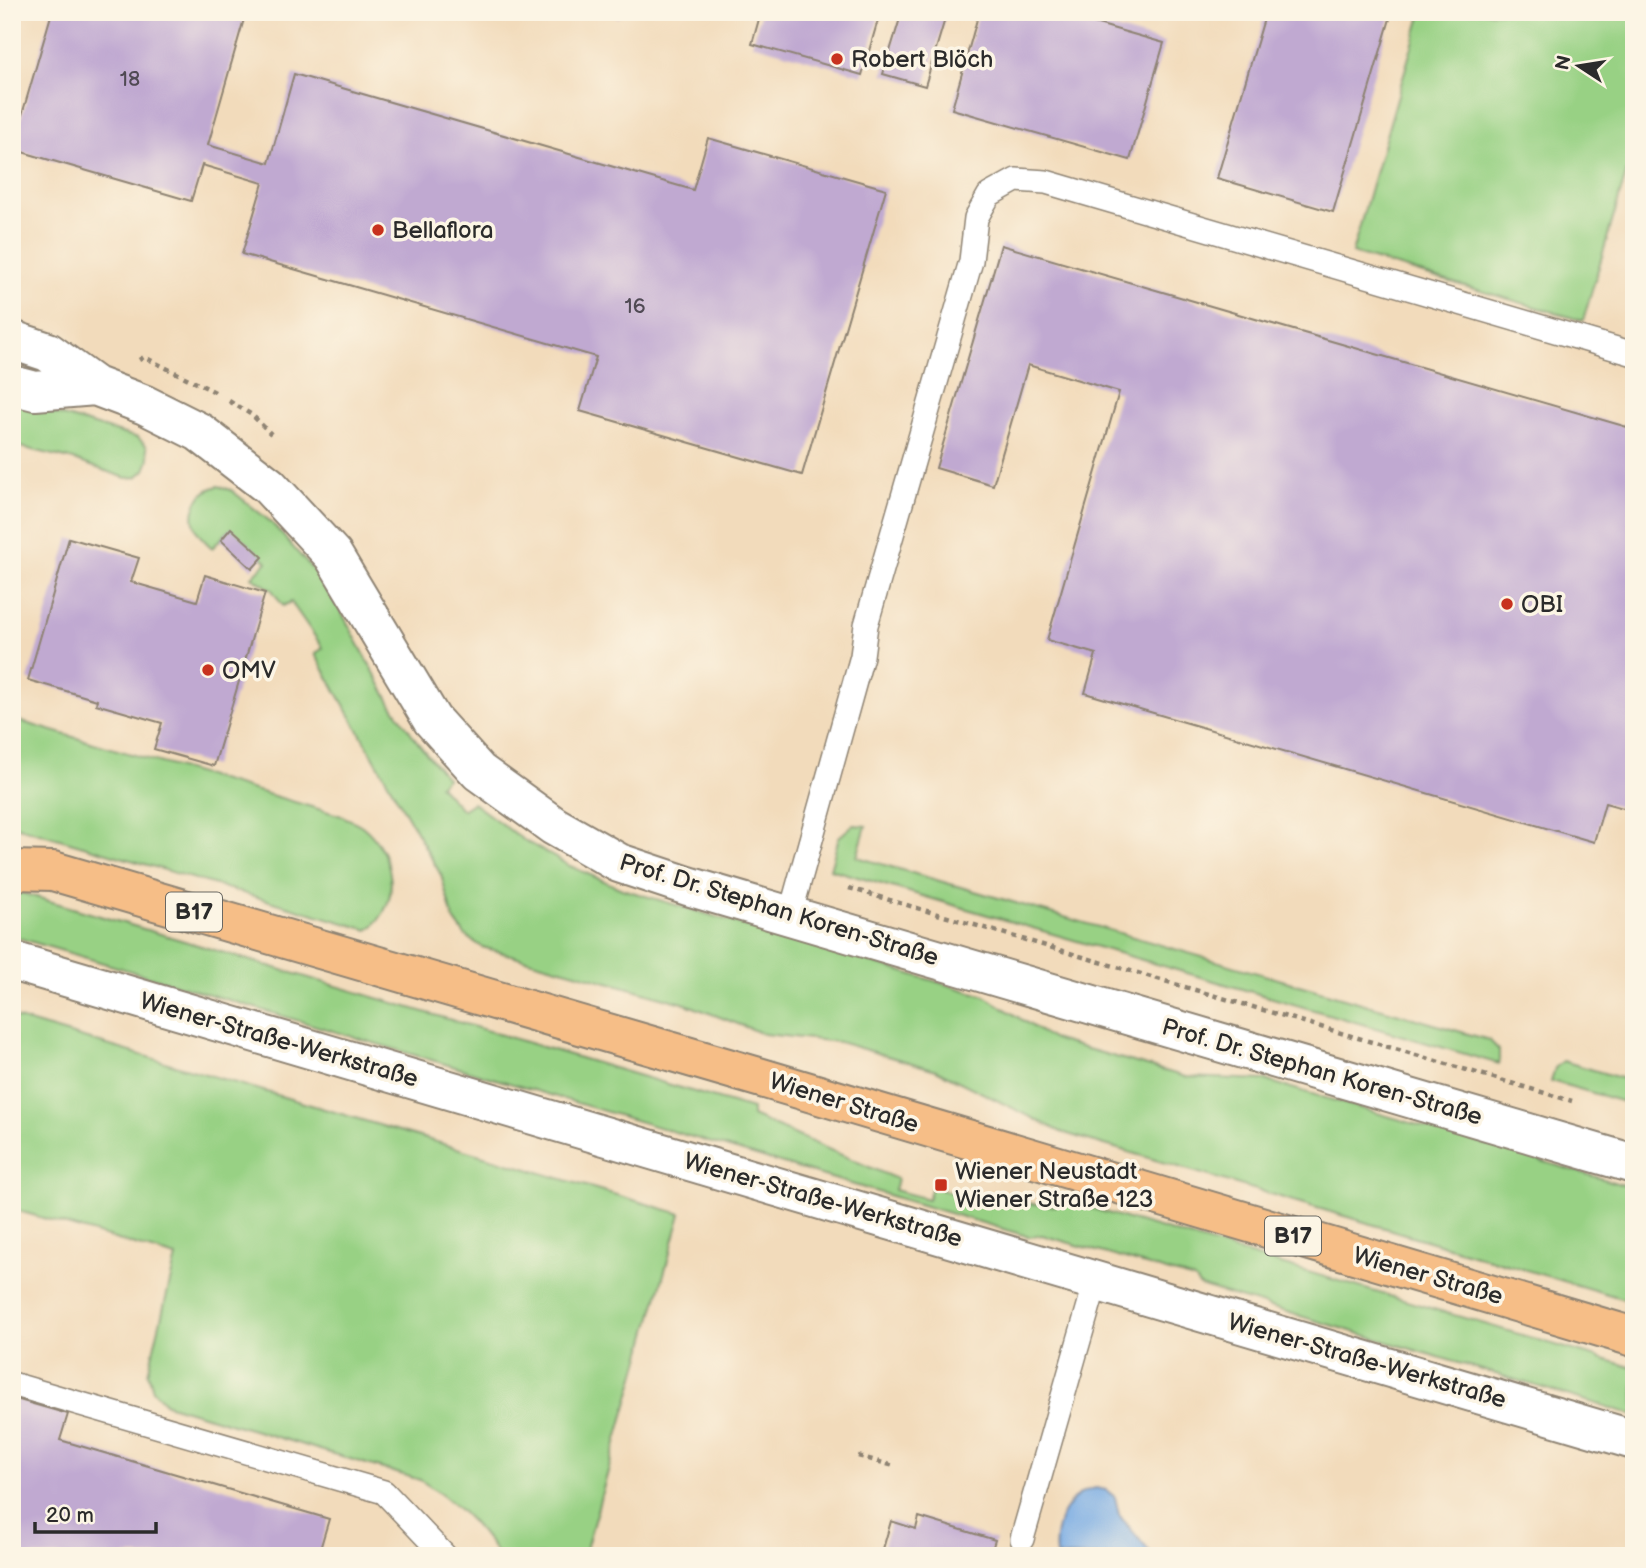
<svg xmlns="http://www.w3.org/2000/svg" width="1646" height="1568" font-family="'Balsamiq Sans',sans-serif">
	<rect width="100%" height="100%" fill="#fcf5e5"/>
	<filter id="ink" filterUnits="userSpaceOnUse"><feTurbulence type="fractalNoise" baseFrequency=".0143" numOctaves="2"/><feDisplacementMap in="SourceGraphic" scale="14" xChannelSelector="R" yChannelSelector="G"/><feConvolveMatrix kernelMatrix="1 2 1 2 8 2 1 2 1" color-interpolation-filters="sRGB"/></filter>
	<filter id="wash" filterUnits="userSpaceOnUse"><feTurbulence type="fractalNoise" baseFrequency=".00686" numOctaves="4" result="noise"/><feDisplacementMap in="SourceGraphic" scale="28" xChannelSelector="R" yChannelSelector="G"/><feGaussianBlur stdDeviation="1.57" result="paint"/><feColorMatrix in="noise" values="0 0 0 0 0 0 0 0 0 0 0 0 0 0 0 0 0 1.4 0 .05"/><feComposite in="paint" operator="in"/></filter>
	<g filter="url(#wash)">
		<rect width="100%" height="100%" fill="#f2dbbb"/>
		<path fill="#98d184" stroke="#627e58" stroke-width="2" d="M 1422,12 L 1634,12 L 1634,147 L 1583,321 L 1352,253 Z
			M 12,401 L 138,438 L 147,446 L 149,460 L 145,470 L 137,477 L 126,478 L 74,460 L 12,445 Z
			M 218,486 L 231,490 L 271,522 L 314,571 L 342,613 L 391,704 L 421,747 L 447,778 L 439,785 L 462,810 L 473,803 L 522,839 L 570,866 L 622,889 L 985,996 L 1052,1039 L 1186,1077 L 1264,1080 L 1634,1188 L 1634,1302 L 1061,1132 L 936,1070 L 839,1042 L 764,1034 L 683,1003 L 482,947 L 465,935 L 453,918 L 441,875 L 315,654 L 323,648 L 291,602 L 283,606 L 272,590 L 252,577 L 267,562 L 231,529 L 212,548 C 207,543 200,537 197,531 C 187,511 198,491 218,486 Z
			M 12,719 L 342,816 C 348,819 356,822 362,826 C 395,852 403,904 368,930 L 12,825 Z
			M 853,825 L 866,826 L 857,857 L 1489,1040 L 1499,1050 L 1499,1064 L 830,869 L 839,837 Z
			M 12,890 L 752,1109 L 752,1116 L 897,1179 L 894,1190 L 928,1199 L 932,1187 L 971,1198 L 1056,1206 L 1060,1199 L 1634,1368 L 1634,1415 L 1199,1286 L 1194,1279 L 1042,1235 L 1030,1237 L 12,936 Z
			M 12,1017 L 681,1214 L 584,1556 L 499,1556 C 475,1522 455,1502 420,1480 L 166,1404 L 153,1390 L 148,1373 L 176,1257 L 12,1209 Z
			M 1563,1061 L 1634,1082 L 1634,1105 L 1551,1081 L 1555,1068 Z"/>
		<path fill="#78abe4" stroke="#526b88" stroke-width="2" d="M 1096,1488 L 1106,1490 L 1115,1497 L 1119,1515 L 1153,1556 L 1056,1556 C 1053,1526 1065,1494 1096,1488 Z"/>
		<g id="blocks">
			<path fill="#c0a9d1" d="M 52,12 L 246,12 L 208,145 L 269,163 L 294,74 L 693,190 L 708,138 L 886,189 L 802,475 L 580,411 L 596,357 L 242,254 L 263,183 L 202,165 L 191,201 L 12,149 Z
				M 602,12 L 621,12 L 619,18 Z
				M 761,12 L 880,13 L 862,75 L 752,44 Z
				M 902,12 L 947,12 L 925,86 L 883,74 Z
				M 979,12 L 1056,12 L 1164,43 L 1130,160 L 952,109 Z
				M 1266,12 L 1392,12 L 1333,212 L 1217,178 Z
				M 1001,245 L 1634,429 L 1634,811 L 1605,803 L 1594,842 L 1085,693 L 1096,654 L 1047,640 L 1119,392 L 1028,365 L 993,485 L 936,468 Z
				M 231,528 L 263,557 L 252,569 L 221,540 Z
				M 69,538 L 139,558 L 131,582 L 197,601 L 205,575 L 265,593 L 214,766 L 154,749 L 162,723 L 96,704 L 97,700 L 28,680 Z
				M 12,1398 L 68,1414 L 60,1440 L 329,1519 L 318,1556 L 12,1556 Z
				M 919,1517 L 995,1540 L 990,1556 L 881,1556 L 891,1521 L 916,1529 Z"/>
		</g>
	</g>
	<g filter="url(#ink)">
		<use href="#blocks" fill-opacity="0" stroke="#8e8373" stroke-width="2"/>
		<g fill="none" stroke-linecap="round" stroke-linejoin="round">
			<g stroke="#8e8373" stroke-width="26">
				<path id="service" d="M 790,915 L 862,656 L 866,625 L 971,261 L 976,218 L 989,195 L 1016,180 L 1046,182 L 1634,354
					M 12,1384 L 384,1492 L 445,1556
					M 1022,1539 L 1096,1281"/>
			</g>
			<g stroke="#8e8373" stroke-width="42">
				<path id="minor" d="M 12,340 L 48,352 L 95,386 L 145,405 L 199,432 L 269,486 L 333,555 L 432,720 L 479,772 L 554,826 L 619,863 L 688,886 L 1634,1164
					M 12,385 L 35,391 L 95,386
					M 12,961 L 1634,1440"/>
			</g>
			<g stroke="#8e8373" stroke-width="42">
				<path id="primary" d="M 12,870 L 53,871 L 755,1076 L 1634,1337"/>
			</g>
			<path stroke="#8e8373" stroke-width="4.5" stroke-dasharray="5 5" stroke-linecap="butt" d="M 139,360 L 144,357 L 215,392
				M 229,401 L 252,415 L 271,434
				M 849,888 L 1572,1101
				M 858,1456 L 894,1466"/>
			<use href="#service" stroke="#fff" stroke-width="23"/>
			<use href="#minor" stroke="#fff" stroke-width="38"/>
			<use href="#primary" stroke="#f6be87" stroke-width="38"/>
		</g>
	</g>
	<g fill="#c8321e" stroke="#fcf5e5" stroke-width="2.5">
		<circle cx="837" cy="59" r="7"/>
		<circle cx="378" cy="230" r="7"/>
		<circle cx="1507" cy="604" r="7"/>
		<circle cx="208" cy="670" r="7"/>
		<rect x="934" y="1178" width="14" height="14" rx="3.5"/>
	</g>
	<g text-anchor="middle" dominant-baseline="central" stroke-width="7" stroke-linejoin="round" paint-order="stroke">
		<g font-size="21" fill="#504a54">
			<text x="130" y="79">18</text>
			<text x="635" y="306">16</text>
		</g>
		<g fill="#fcf5e5" stroke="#6a6863" stroke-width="2">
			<rect x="166" y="892.5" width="56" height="39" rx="5"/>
			<rect x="1265" y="1216.5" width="56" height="39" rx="5"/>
		</g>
		<g font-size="23" font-weight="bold" fill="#2b2b2b">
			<text x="194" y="912">B17</text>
			<text x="1293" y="1236">B17</text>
		</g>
		<g font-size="24" fill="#2b2b2b" stroke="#fcf5e5" text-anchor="start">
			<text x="851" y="59">Robert Blöch</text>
			<text x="392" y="230">Bellaflora</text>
			<text x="1521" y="604">OBI</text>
			<text x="222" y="670">OMV</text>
			<text x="955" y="1171">Wiener Neustadt<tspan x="955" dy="28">Wiener Straße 123</tspan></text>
		</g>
		<g font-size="24" fill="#2b2b2b" stroke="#fcf5e5">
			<text transform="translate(779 910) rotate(17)">Prof. Dr. Stephan Koren-Straße</text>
			<text transform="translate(279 1040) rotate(16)">Wiener-Straße-Werkstraße</text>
			<text transform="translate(1322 1072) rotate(16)">Prof. Dr. Stephan Koren-Straße</text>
			<text transform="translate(844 1103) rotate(17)">Wiener Straße</text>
			<text transform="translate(823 1200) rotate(16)">Wiener-Straße-Werkstraße</text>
			<text transform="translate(1428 1276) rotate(16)">Wiener Straße</text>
			<text transform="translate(1367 1361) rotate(16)">Wiener-Straße-Werkstraße</text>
		</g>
	</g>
	<rect width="1646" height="1568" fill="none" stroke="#fcf5e5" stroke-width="42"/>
	<g transform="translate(1579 66) rotate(282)" stroke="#fcf5e5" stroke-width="5" paint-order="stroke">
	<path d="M0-5L12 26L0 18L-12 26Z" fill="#2b2b2b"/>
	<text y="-10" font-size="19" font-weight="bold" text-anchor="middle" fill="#2b2b2b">N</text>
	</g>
	<path d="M35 1522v10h121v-10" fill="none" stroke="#2b2b2b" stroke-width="3.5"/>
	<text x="46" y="1522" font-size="21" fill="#2b2b2b" stroke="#fcf5e5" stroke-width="5" paint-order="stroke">20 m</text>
</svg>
